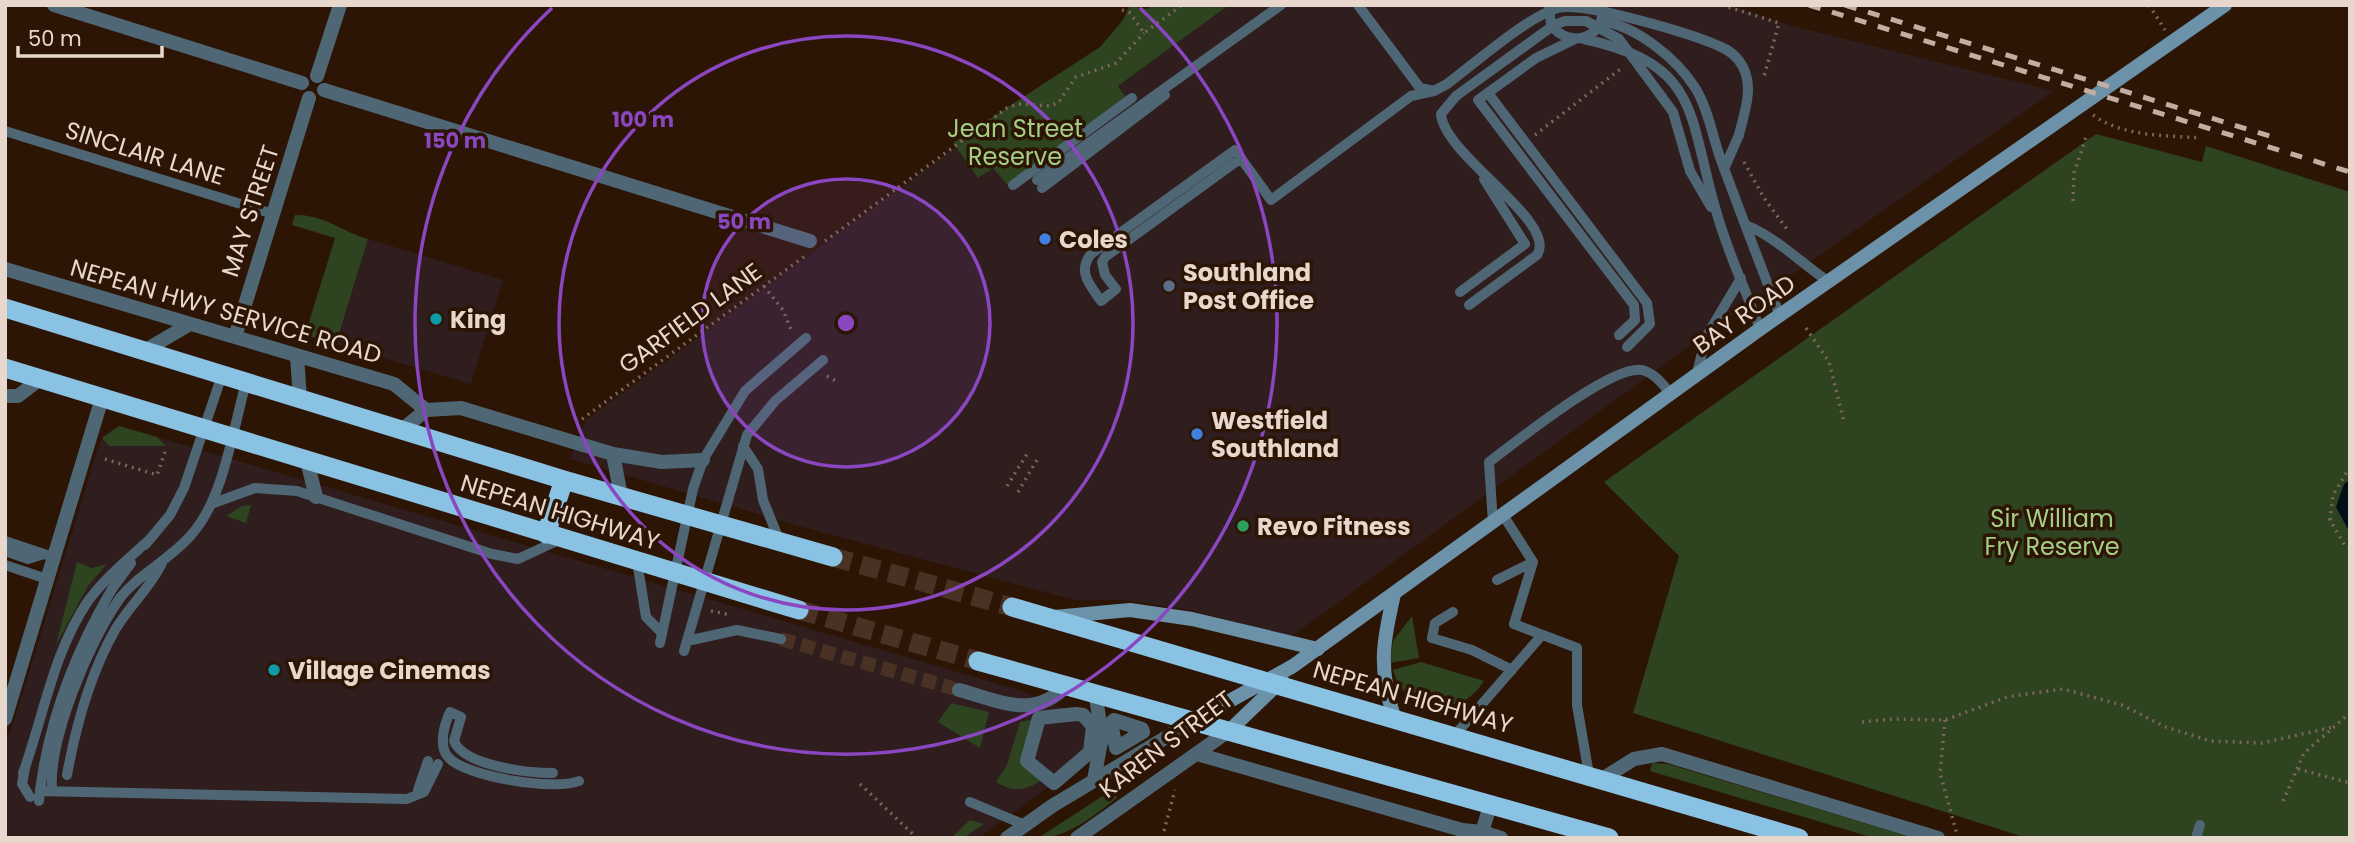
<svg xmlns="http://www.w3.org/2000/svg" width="2355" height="843" font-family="Poppins,sans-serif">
	<rect width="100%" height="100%" fill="#2d1505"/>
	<path fill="#301d1e" d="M 1229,5 L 1729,5 L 1792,26 L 2054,91 L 1670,360 L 1292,636 L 1190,610 L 1125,600 L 1075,600 L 799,526 L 570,459 L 586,420 L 956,147 L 978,178 L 993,167 L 1127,100 L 1118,86 Z
		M 368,239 L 503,280 L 471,384 L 336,344 Z
		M 119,426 L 1022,691 L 1076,714 L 1095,733 L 1070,771 L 979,838 L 5,838 L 5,738 L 11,731 L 98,448 L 103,436 Z"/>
	<path fill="#2e431f" d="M 1130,5 L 1147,9 L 1153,5 L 1229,5 L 1118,86 L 1128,100 L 1009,187 L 993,168 L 978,178 L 953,143 L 1100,47 L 1123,20 Z
		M 2096,134 L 2202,162 L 2206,146 L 2350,192 L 2350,838 L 2027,838 L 1633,713 L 1679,556 L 1604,482 Z
		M 295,215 C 323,214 343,232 368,239 L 336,344 L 305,335 L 335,238 L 292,225 Z
		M 119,426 L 157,437 L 166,446 L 109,446 L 102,438 Z
		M 251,505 L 246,523 L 226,516 L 242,506 Z
		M 77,562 L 92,568 L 107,564 L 88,586 L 56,645 Z
		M 1412,616 L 1419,658 L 1390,663 L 1393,641 Z
		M 1421,662 L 1484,681 C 1459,720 1407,716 1393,670 Z
		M 951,703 L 989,712 L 980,748 L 938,722 Z
		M 1039,718 L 1027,761 L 1046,777 C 1027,790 1017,794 996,782 L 1007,765 L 1020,722 Z
		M 1652,763 L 1668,764 L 1914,838 L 1874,838 L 1650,771 Z
		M 1112,790 L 1117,798 C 1093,816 1068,838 1038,838 Z
		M 970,820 L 984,824 L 963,838 L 951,838 Z"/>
	<path fill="#010f19" d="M 2350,480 L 2350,533 L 2336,507 L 2344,484 Z"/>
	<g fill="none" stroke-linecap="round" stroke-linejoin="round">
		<path stroke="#493223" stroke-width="14" stroke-dasharray="14 7" stroke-linecap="butt" d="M 781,639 L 959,690"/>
		<path stroke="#493223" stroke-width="19" stroke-dasharray="19 10" stroke-linecap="butt" d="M 833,557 L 1012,607
			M 799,610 L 978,661"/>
		<path stroke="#7b6658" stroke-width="3.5" stroke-dasharray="2 5" stroke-linecap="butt" d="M 1722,5 L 1779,23 L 1763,80
			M 2149,5 L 2165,30
			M 1122,10 L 1130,13 L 1144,33 L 1182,5
			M 2093,115 C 2123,137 2165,135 2201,138
			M 1535,135 L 1623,67
			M 1744,162 L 1764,198 L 1789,232
			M 2073,201 L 2074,173 L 2086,137
			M 825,241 L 1007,108 L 1018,104 L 1050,106 L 1058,103 L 1076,77 L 1116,63 L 1144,33
			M 764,286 L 783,310 L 792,332
			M 1806,328 L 1829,362 L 1844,422
			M 827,376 L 836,381
			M 582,419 L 805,256
			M 105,459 L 157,475 L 165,452
			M 2350,467 L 2333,495 L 2330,520 L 2345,546 L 2350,548
			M 1007,486 L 1027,454
			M 1018,492 L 1037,460
			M 711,611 L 731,615
			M 1945,720 L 1940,773 L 1958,838
			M 1862,722 L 1892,719 L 1945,720 L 2007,697 L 2063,689 L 2122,705 L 2166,727 L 2210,741 L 2262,743 L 2333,727
			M 2298,769 L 2350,783
			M 860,784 L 917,838
			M 2283,801 L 2304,753 L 2350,713
			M 1164,831 L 1175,790"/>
		<path stroke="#4f6775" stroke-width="10" d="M 1358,5 L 1420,88 L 1434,91 L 1447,84
			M 1549,5 L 1551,25 C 1570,50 1607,38 1602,5
			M 1602,21 C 1638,27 1677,59 1696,89 C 1709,111 1712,136 1721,160 C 1740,212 1760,264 1780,316
			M 1584,39 C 1703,65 1687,115 1717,214 C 1728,253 1746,291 1760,329
			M 1573,40 L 1536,58 L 1478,100 L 1634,305 L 1635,320 L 1619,335
			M 1488,93 L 1647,303 L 1650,324 L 1627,347
			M 1456,96 L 1441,114 C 1444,156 1559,222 1537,255 L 1469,305
			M 5,131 L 273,214
			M 1241,158 L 1105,257 L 1102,262 L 1105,275 L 1116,289 L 1101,301 C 1090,285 1077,272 1091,254 L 1235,150 L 1271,200 L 1411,96 L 1434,91
			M 1724,169 L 1739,135
			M 1690,171 L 1711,207
			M 1037,180 L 1281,5
			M 1013,185 L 1132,98
			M 1042,188 L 1165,95
			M 1746,225 C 1777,238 1801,263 1829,282
			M 1460,292 L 1525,244 L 1484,179
			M 1696,377 L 1706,337 L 1741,278
			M 743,446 L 758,469 L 763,500 L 780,542
			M 211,504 L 255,488 L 297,491 L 492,554 L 518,559 L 561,539
			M 1503,515 L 1533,562 L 1514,624 L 1577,648 L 1577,705 L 1589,775
			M 1493,523 L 1489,462 C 1516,442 1612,364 1642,370 C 1655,373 1663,385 1671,394
			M 5,541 L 53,557
			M 145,545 L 170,515 L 184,488 L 222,375
			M 5,551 L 28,559 L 44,554
			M 637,561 L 646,617 L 662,633
			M 5,565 L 47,579
			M 1497,580 L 1533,562
			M 112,589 L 131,563
			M 120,598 C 141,572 171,559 192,534 C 224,498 233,428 246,383
			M 1453,612 L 1435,623 L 1432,638 L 1472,650 L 1512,670
			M 687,641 L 737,630 L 781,639
			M 660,643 L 693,489 L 703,460 L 745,391 L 806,338
			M 684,651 L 747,435 L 775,401 L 823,360
			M 1455,735 L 1542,635
			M 25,768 L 22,784 L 30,797
			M 23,773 C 44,715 53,653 88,601 C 105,578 128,559 149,540
			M 553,773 C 529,773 464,766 454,741 L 461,717 L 450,712 C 444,725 438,747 449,758 C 467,777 555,791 579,781
			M 67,775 C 76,725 90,674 115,630 C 129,606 151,587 162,563
			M 418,790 L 428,761
			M 39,801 L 40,791 L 407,799 L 424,792 L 438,764
			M 970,802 L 1025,825
			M 2196,838 L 2200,825"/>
		<path stroke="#4f6775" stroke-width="14" d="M 1076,714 L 1083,715 L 1093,726 L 1090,752 L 1054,783 L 1027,761 L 1039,718 Z
			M 1114,720 L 1142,729 L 1143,732 L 1116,748 L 1111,723 Z"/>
		<path stroke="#4f6775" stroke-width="14" d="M 54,5 L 302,83
			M 317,76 L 340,5
			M 324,90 L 810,241
			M 5,269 L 394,384 L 426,410
			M 235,337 L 309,98
			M 144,351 L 190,324
			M 297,356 L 300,399
			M 5,396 L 18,396 L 40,379
			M 403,429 L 426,410 L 461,408 L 613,454 L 662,462 L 703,460
			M 613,454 L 621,496
			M 307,461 L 316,497
			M 959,690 C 1001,701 1034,721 1068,684
			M 5,719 L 102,398
			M 1602,779 L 1634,759 L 1662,754 L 1938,838
			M 1482,832 L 1501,838"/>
		<path stroke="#4f6775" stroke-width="14" d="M 1197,754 L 1462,830 L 1482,832 L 1490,806
			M 1094,780 L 1102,736 L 1095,692
			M 1007,838 L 1052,806 L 1195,720
			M 1077,838 L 1230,730"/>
		<path stroke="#6b92a9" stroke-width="14" d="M 1394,594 C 1383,644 1378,667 1394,717
			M 1054,617 L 1130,610 L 1192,619 L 1318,649
			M 1195,720 L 1293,666 L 1760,329 L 2225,5
			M 1230,730 L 1282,680"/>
		<path stroke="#8ac2e4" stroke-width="19" d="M 5,308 L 564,480 L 833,557
			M 5,368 L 799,610
			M 546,534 L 564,480
			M 1012,607 L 1799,838
			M 978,661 L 1609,838"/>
		<path stroke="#c0aea2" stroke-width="5" stroke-dasharray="12 12" stroke-linecap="butt" d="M 1809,5 L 2350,172
			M 1845,5 L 2276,138"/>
		<path stroke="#4f6775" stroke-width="10" d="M 1447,84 C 1475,63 1527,17 1558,8 C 1583,1 1692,34 1719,46 C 1729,50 1738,57 1743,67 C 1754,89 1744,113 1739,135
			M 1456,96 L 1554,25 L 1565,21 L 1586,21 L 1619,39 L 1673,112 L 1690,171
			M 40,791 C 49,719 75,652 112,589
			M 52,791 C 48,739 90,640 120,598"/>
	</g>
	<circle cx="846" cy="323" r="144" fill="#8b46c1" fill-opacity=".12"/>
	<g fill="none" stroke="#8b46c1" stroke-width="3.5">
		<circle cx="846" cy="323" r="144"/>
		<circle cx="846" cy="323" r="287"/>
		<path d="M1140 8A431 431 0 1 1 552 8"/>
	</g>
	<g fill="#3f7fe0" stroke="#2d1505" stroke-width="2.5">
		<circle cx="1045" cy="239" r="7"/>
		<circle cx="1197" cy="434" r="7"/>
	</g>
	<circle fill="#5c6f8a" stroke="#2d1505" stroke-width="2.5" cx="1169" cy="286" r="7"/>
	<g fill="#0f9aa8" stroke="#2d1505" stroke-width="2.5">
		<circle cx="436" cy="319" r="7"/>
		<circle cx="274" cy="670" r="7"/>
	</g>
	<circle fill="#2e9e5b" stroke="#2d1505" stroke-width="2.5" cx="1243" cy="526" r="7"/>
	<g text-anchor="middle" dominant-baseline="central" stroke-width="7" stroke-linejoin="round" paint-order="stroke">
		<g font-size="24" fill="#a2cf85" stroke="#2d1505">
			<text x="1015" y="128">Jean Street<tspan x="1015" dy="28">Reserve</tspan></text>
			<text x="2052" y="518">Sir William<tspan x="2052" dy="28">Fry Reserve</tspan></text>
		</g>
		<g font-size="24" fill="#e8d7cc" stroke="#2d1505">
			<text transform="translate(145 153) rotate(17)">SINCLAIR LANE</text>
			<text transform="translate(250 211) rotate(-72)">MAY STREET</text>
			<text transform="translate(226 311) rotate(16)">NEPEAN HWY SERVICE ROAD</text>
			<text transform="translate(1744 314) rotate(-35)">BAY ROAD</text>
			<text transform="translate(690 318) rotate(-36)">GARFIELD LANE</text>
			<text transform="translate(560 512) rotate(17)">NEPEAN HIGHWAY</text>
			<text transform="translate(1413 697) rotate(16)">NEPEAN HIGHWAY</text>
			<text transform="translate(1166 744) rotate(-37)">KAREN STREET</text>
		</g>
		<g font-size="24" font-weight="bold" fill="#e8d7cc" stroke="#2d1505" text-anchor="start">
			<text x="1059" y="239">Coles</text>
			<text x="1183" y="272">Southland<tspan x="1183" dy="28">Post Office</tspan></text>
			<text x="450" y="319">King</text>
			<text x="1211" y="420">Westfield<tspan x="1211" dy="28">Southland</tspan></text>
			<text x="1257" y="526">Revo Fitness</text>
			<text x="288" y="670">Village Cinemas</text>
		</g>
	</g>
	<circle cx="846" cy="323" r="10" fill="#8b46c1" stroke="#2d1505" stroke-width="3.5"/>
	<g font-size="21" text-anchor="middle" font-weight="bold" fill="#8b46c1" stroke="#2d1505" stroke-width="7" stroke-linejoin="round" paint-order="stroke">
		<text x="643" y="127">100 m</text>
		<text x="455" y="148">150 m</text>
		<text x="744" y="229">50 m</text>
	</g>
	<rect width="2355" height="843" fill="none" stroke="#e8d7cc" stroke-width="14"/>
	<path d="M18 46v10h144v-10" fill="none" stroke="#e8d7cc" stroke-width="3.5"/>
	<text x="28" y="46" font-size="21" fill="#e8d7cc" stroke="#2d1505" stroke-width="5" paint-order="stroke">50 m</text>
</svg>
